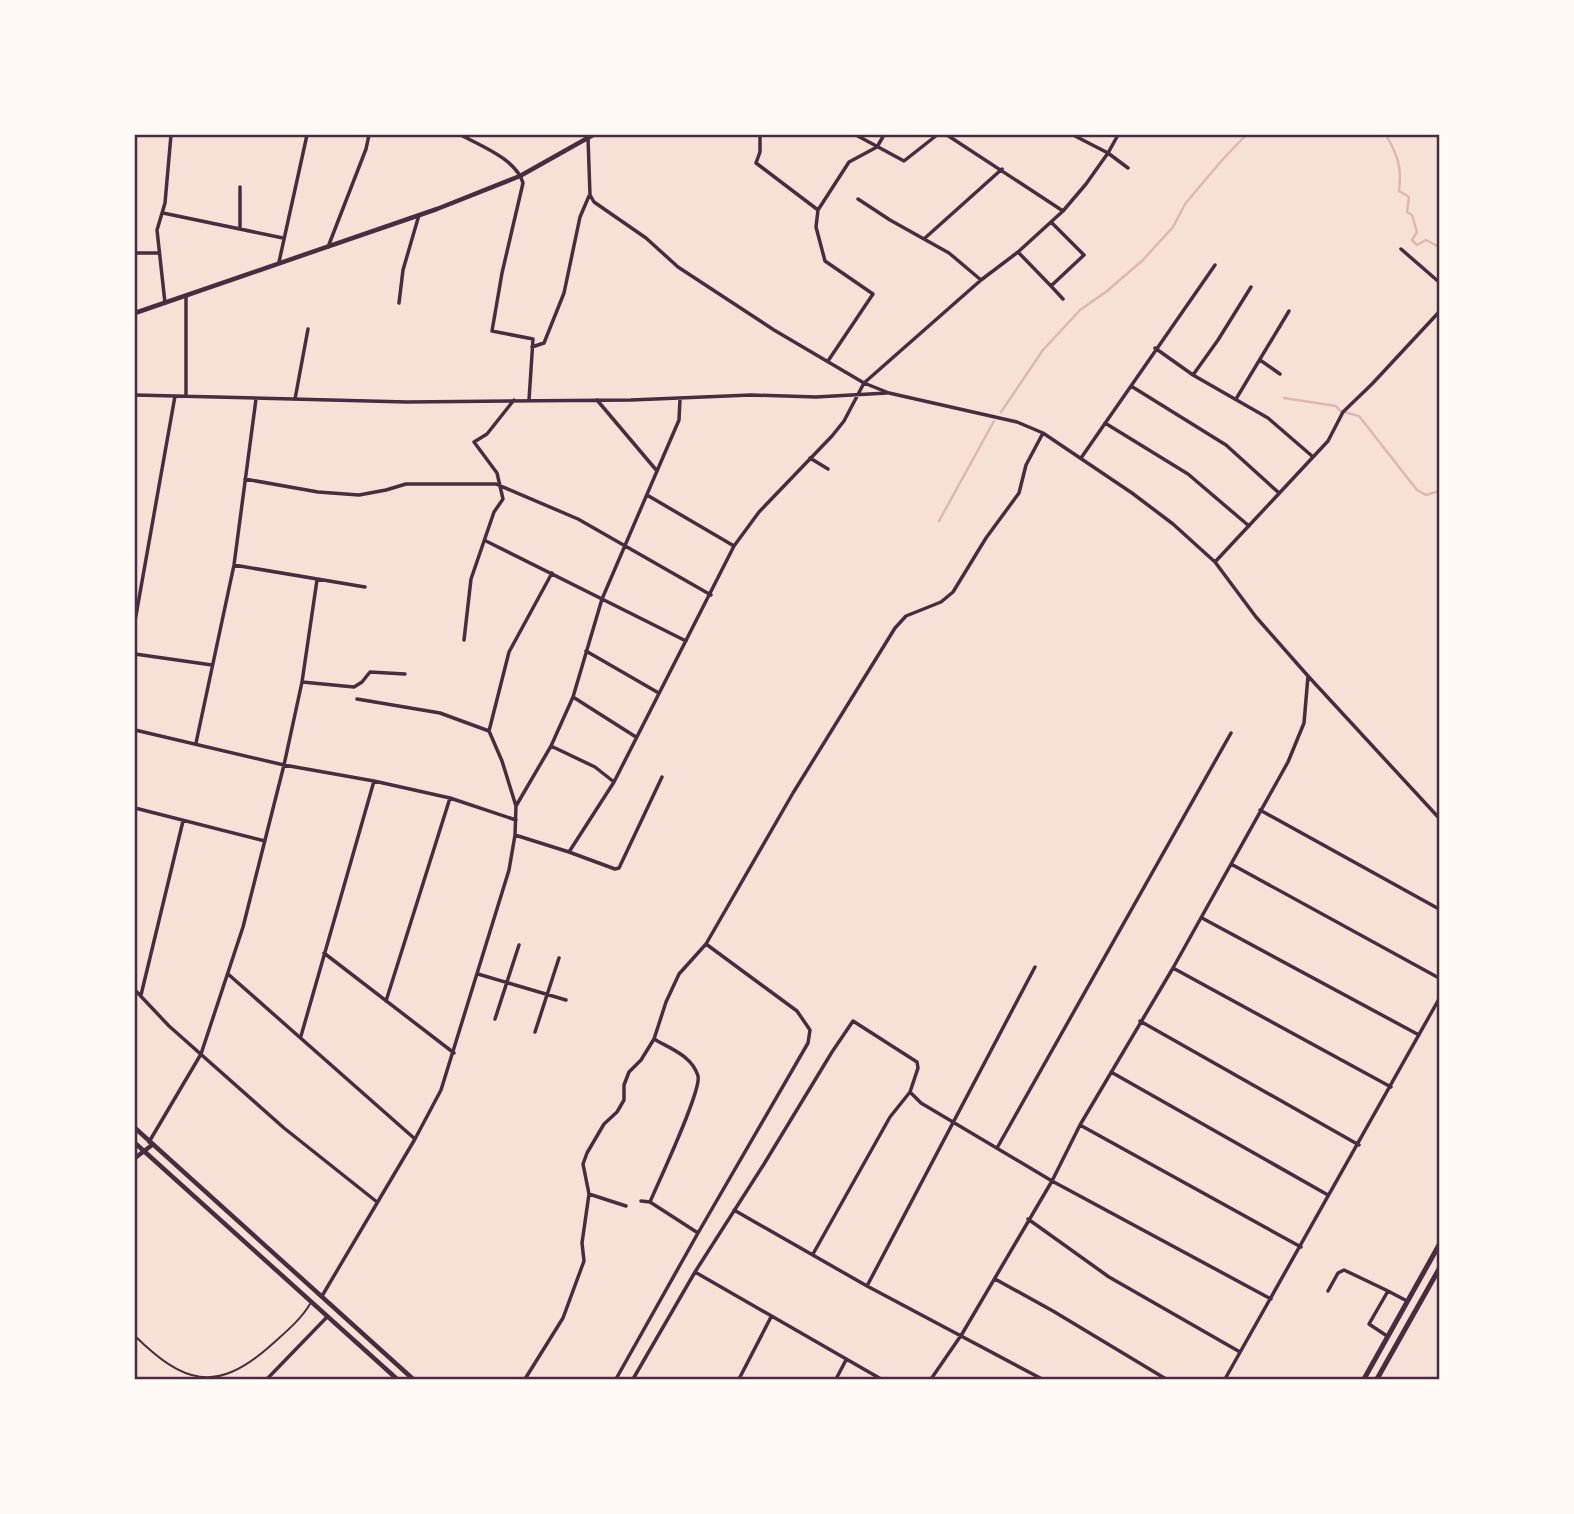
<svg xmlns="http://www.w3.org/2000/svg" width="1574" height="1514" font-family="'Exo 2',sans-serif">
	<rect width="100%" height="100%" fill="#f7e1d7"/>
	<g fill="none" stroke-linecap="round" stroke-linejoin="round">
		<path stroke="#dcb8b0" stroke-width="2.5" d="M 1386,135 C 1398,156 1402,167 1399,191 L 1409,197 L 1407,212 L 1412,215 L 1417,232 L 1412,240 L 1417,245 L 1426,240 L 1439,247
			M 1284,398 L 1336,406 L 1340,411 L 1359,416 L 1417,490 L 1426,495 L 1439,491
			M 1001,412 L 1043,350 L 1080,310 L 1107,291 L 1143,260 L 1173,227 L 1185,204 L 1223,159 L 1246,135
			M 939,521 L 994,421"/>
		<path stroke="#4a2c40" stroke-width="2" d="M 135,1336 C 183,1383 215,1394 269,1347 C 283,1334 300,1321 310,1304"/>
		<path stroke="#4a2c40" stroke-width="3.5" d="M 461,135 C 481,146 516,159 523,183 L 502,273 L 492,331 L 533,339 L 529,400
			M 760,135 L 760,152 L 756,163 L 818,210 L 816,227 L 825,261 L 873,294 L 828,361
			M 856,135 L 904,161 L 937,135
			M 947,135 L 1063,211
			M 1073,135 L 1108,153 L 1128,168
			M 588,138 L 590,195 L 594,202 L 646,238 L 678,267 L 774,330 L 864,383 L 889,393 L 1017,422 L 1043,433 L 1132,493 L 1173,524 L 1215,562 L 1256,617 L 1308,676 L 1439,818
			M 1439,181 L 1439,184
			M 858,199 L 890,220 L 949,253 L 981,280
			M 818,210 L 849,162 L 877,147 L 884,135
			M 163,213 L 283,238
			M 240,229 L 240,187
			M 925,238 L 1002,169
			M 328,247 L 366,149 L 369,135
			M 1401,249 L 1439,282
			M 1018,252 L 1051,286 L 1084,255 L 1051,222
			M 135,253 L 159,253
			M 279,262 L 307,135
			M 1051,286 L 1063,299
			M 165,303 L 157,230 L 165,203 L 171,135
			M 399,303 L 403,270 L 419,215
			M 532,347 L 544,343 L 564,293 L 580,217 L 589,196
			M 1155,348 L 1193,375 L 1268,418 L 1312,456
			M 1260,360 L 1280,374
			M 1193,375 L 1218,340 L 1251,287
			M 1131,386 L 1226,445 L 1279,493
			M 135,395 L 407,402 L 631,400 L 751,395 L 816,397 L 887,393
			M 186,395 L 186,296
			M 295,399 L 308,329
			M 1236,399 L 1289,311
			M 1105,423 L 1188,474 L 1249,526
			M 810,458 L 828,469
			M 1081,458 L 1215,265
			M 657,471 L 679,420 L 680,399
			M 245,479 L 318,492 L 359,495 L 386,490 L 406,484 L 496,484 L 578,519 L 711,595
			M 647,495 L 734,546
			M 486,541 L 686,641
			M 1215,562 L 1328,441 L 1343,412 L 1372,384 L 1439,312
			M 234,565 L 365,587
			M 135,621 L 175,396
			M 464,640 L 471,579 L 494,512 L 503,499 L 497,473 L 474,442 L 487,434 L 514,400
			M 586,651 L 657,692
			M 135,654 L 212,665
			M 302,682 L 354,687 L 362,682 L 370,672 L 405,674
			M 573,697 L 636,737
			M 357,699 L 440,713 L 489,731
			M 135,730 L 284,765 L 374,781 L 450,798 L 516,820
			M 196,743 L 234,565 L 256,399
			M 551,746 L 595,767 L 614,782
			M 516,806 L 502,761 L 489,731 L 509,652 L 552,573
			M 135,808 L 265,841
			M 1260,810 L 1439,909
			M 515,835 L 569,852 L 614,782 L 734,546 L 759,512 L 832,436 L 844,421 L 864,383 L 981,280 L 1018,252 L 1063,211 L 1086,184 L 1108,153 L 1118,135
			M 569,852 L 615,869 L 619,868 L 662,777
			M 1231,864 L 1439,978
			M 1202,918 L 1419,1035
			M 324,953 L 454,1053
			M 1173,968 L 1391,1087
			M 228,974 L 415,1139
			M 478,974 L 566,1000
			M 135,990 L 169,1026 L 284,1128 L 377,1202
			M 141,995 L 183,821
			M 386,1001 L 450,798
			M 495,1019 L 519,945
			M 1140,1021 L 1359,1145
			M 535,1032 L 559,958
			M 301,1036 L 374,781
			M 1111,1072 L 1328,1195
			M 1080,1125 L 1301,1247
			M 149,1142 L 201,1054 L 243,927 L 284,765 L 302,682 L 317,580
			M 997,1148 L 1231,733
			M 589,1194 L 626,1206
			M 641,1201 L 650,1202 C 658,1183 702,1090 698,1076 C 692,1056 671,1049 654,1039 L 666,1002 L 679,974 L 706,944 L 793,793 L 895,628 L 906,616 L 941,602 L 953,592 L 986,538 L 1019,493 L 1026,465 L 1043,433
			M 650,1202 L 698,1233
			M 734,1210 L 867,1286 L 1042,1379
			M 1028,1219 L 1109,1277 L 1240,1352
			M 813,1254 L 890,1117 L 910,1092
			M 695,1272 L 881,1379
			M 995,1279 L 1053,1311 L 1166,1379
			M 867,1286 L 1035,967
			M 1328,1291 L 1338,1273 L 1344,1270 L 1388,1291
			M 322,1296 L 415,1139 L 441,1090 L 509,870 L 515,835 L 516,806 L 551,746 L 573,697 L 602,599 L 657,471 L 597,400
			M 1387,1336 L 1369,1324 L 1388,1291 L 1407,1301
			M 267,1379 L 327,1317
			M 525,1379 L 563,1318 L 584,1261 L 582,1243 L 589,1194 L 583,1164 L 587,1153 L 604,1124 L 617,1112 L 624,1100 L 624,1085 L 629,1072 L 641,1060 L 654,1039
			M 616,1379 L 698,1233 L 808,1043 L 810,1030 L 797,1011 L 706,944
			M 633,1379 L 695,1272 L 764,1164 L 832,1052 L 853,1021 L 917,1062 L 918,1068 L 910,1092 L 921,1103 L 1052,1181 L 1271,1299
			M 739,1379 L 771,1317
			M 836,1379 L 846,1360
			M 931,1379 L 962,1334 L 1052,1181 L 1080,1125 L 1173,968 L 1288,762 L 1304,723 L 1308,676
			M 1225,1379 L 1439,999"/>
		<path stroke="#4a2c40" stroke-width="4.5" d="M 135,313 L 437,209 L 520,176 L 593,135
			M 135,1158 L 152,1145"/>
		<path stroke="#4a2c40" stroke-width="4.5" d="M 135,1128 L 413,1379
			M 135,1143 L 397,1379"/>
		<path stroke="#4a2c40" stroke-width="5" d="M 1364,1379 L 1439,1245
			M 1377,1379 L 1439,1269"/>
	</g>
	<rect width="1574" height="1514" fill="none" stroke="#fffaf5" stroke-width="273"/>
	<rect x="136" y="136" width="1302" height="1242" fill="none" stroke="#4a2c40" stroke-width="2.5"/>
</svg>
